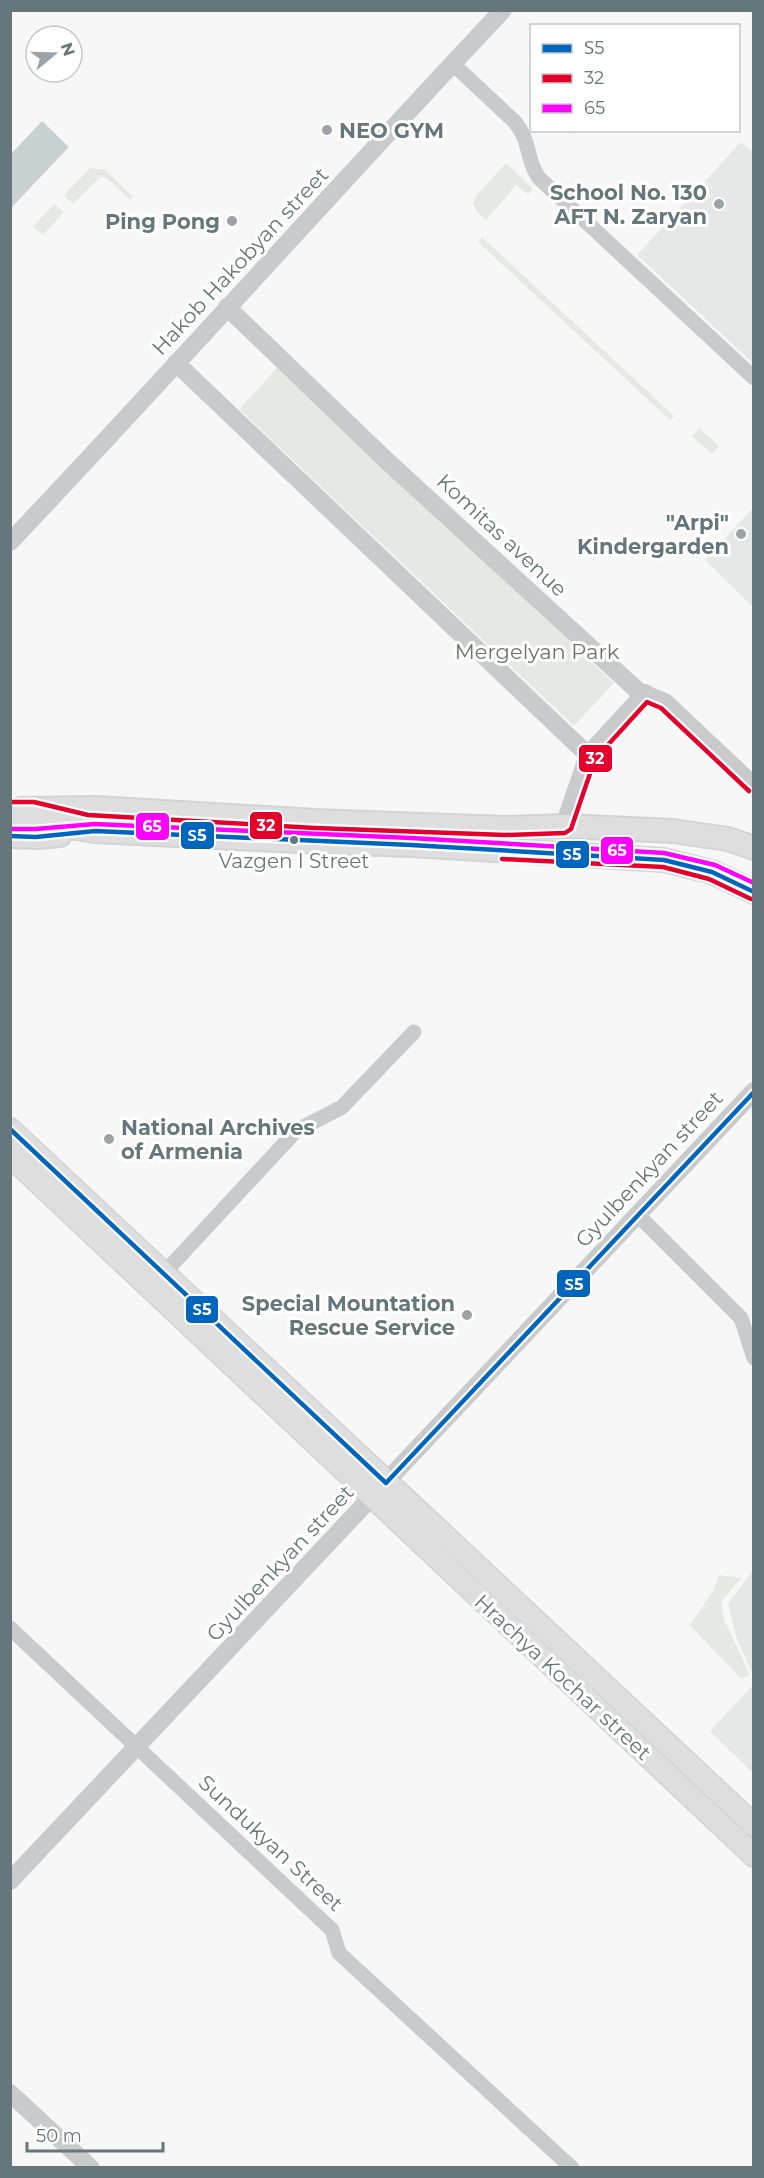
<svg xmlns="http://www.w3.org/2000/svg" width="764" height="2178" font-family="Montserrat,'Noto Sans Armenian',sans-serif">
	<rect width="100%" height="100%" fill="#f7f7f7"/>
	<path fill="#e6e7e7" d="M 741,142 L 753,153 L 753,363 L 637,255 Z
		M 753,508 L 753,607 L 705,560 Z
		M 753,1570 L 753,1675 L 737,1639 L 728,1604 Z
		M 753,1685 L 753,1773 L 710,1731 Z"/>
	<path fill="#e6e8e4" d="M 506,163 L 533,189 L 528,194 L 516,185 L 486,220 L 478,213 L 473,203 L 477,195 Z
		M 90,168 L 105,170 L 133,197 L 130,200 L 106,177 L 100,177 L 73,204 L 64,195 Z
		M 54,204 L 64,212 L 43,235 L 33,227 Z
		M 482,237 L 674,416 L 670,420 L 478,242 Z
		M 279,366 L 614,683 L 574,726 L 239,409 Z
		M 699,428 L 719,446 L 712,454 L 692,436 Z
		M 719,1575 L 741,1578 L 721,1602 L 725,1622 L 750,1675 L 741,1679 L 690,1625 L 713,1591 Z"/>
	<path fill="#c9d2d3" d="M 42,121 L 69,147 L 11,208 L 11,154 Z"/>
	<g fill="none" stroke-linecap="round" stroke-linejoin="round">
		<g stroke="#d2d3d4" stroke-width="24">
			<path id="secondary" d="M 10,1129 L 754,1825
				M 10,1156 L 754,1856"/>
		</g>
		<g stroke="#d2d3d4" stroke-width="26">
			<path id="primary" d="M 21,809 L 96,808 L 315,821 L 505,828 L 564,826 L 673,831 L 728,839 L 754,848
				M 10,821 L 30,821 L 95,831 L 299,841 L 411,845 L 664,860 L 712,872 L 754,892
				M 10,836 L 36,837 L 60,835"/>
		</g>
		<path stroke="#c8cacb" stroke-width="15" d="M 453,64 L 515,122 C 531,142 526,160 539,178 L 754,378
			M 637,1214 L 741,1318 L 754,1358
			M 164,1273 L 296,1131 L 342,1107 L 414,1032
			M 10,1628 L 332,1930 L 339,1953 L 572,2168"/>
		<path stroke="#c8cacb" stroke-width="18" d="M 227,307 L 387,461 L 638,691 L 665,702 L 754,786
			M 176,363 L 588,755
			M 10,542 C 177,366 337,186 503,10
			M 564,826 L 588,755 L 645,693
			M 10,1881 L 754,1091
			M 10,2093 L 91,2168"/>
		<use href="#secondary" stroke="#dededf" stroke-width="21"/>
		<use href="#primary" stroke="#dededf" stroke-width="22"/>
		<g stroke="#fff" stroke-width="9">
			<path id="bus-1" d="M 10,836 L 36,837 L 95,831 L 411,845 L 664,860 L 712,872 L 754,892
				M 10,1129 L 386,1483 L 754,1092"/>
		</g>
		<g stroke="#fff" stroke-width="9">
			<path id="bus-2" d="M 10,802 L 34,802 L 88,815 L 315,828 L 505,835 L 565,833 L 571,829 L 595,759 L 647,702 L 661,708 L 749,791
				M 502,859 L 663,867 L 709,879 L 751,899"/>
		</g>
		<g stroke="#fff" stroke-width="9">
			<path id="bus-3" d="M 10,829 L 36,829 L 95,824 L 411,838 L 664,853 L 715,865 L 754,883"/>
		</g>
		<use href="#bus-1" stroke="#0065bd" stroke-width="4.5"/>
		<use href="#bus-2" stroke="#e4002b" stroke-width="4.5"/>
		<use href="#bus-3" stroke="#f0f" stroke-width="4.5"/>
	</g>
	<g fill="#99a3a8" stroke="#fff" stroke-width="2">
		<circle cx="327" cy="130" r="6"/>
		<circle cx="719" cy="204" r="6"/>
		<circle cx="232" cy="221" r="6"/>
		<circle cx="741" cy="534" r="6"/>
		<circle cx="109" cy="1139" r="6"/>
		<circle cx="467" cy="1315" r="6"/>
	</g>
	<circle fill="#66767d" stroke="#fff" stroke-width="2" cx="294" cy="840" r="5"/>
	<g text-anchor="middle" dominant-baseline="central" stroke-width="6" stroke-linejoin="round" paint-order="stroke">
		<g font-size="20" fill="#66767d" stroke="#fff">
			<text x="294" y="861">Vazgen I Street</text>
		</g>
		<g font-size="21" font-weight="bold" fill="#66767d" stroke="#fff" text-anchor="end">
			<text x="339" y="130" text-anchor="start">NEO GYM</text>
			<text x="707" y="192">School No. 130<tspan x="707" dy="24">AFT N. Zaryan</tspan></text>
			<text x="220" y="221">Ping Pong</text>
			<text x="729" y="522">"Arpi"<tspan x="729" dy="24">Kindergarden</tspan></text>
			<text x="121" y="1127" text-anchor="start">National Archives<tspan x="121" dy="24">of Armenia</tspan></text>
			<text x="455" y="1303">Special Mountation<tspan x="455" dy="24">Rescue Service</tspan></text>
		</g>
		<g font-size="21" fill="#66767d" stroke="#fff">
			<text transform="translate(240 261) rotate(-47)">Hakob Hakobyan street</text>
			<text transform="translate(502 535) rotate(43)">Komitas avenue</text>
			<text transform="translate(649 1169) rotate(-47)">Gyulbenkyan street</text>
			<text transform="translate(280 1563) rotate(-47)">Gyulbenkyan street</text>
			<text transform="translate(563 1677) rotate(43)">Hrachya Kochar street</text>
			<text transform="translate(271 1843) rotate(43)">Sundukyan Street</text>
		</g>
		<g font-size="21" fill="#6a7665" stroke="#fff">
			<text x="537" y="651">Mergelyan Park</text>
		</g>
	</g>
	<g stroke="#fff" stroke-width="2">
		<rect x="578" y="744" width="35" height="29" rx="6" fill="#e4002b"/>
		<rect x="249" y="811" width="34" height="29" rx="6" fill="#e4002b"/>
		<rect x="135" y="812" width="35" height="29" rx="6" fill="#f0f"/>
		<rect x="180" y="821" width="35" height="29" rx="6" fill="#0065bd"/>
		<rect x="600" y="836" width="34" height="29" rx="6" fill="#f0f"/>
		<rect x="555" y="840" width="35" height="29" rx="6" fill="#0065bd"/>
		<rect x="556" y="1269" width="35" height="29" rx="6" fill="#0065bd"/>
		<rect x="185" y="1295" width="34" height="29" rx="6" fill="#0065bd"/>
	</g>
	<g font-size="16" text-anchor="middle" font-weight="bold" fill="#fff">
		<text x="595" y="764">32</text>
		<text x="266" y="831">32</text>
		<text x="152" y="832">65</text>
		<text x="197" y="841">Տ5</text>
		<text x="617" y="856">65</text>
		<text x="572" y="860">Տ5</text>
		<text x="574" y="1290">Տ5</text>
		<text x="202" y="1315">Տ5</text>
	</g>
	<rect width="764" height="2178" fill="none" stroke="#66767d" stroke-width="24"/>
	<rect x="530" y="24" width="210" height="108" fill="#ffffff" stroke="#c2c8cb" stroke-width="1.5"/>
	<rect x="542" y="44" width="30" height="9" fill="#0065bd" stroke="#c2c8cb" stroke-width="1.5"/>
	<text x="584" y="54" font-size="18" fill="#66767d">Տ5</text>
	<rect x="542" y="74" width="30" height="9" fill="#e4002b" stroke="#c2c8cb" stroke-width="1.5"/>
	<text x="584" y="84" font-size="18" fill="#66767d">32</text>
	<rect x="542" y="104" width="30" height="9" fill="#ff00ff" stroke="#c2c8cb" stroke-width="1.5"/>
	<text x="584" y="114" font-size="18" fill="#66767d">65</text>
	<g transform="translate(54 54) rotate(71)"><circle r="28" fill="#ffffff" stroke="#c2c8cb" stroke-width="1.5"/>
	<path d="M0-4.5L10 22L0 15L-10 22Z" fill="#99a3a8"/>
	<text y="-9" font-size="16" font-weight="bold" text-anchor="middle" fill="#66767d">N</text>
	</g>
	<path d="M27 2142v9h136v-9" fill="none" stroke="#66767d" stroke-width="3"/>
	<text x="36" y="2142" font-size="18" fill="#66767d" stroke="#ffffff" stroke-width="4.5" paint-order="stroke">50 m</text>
</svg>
